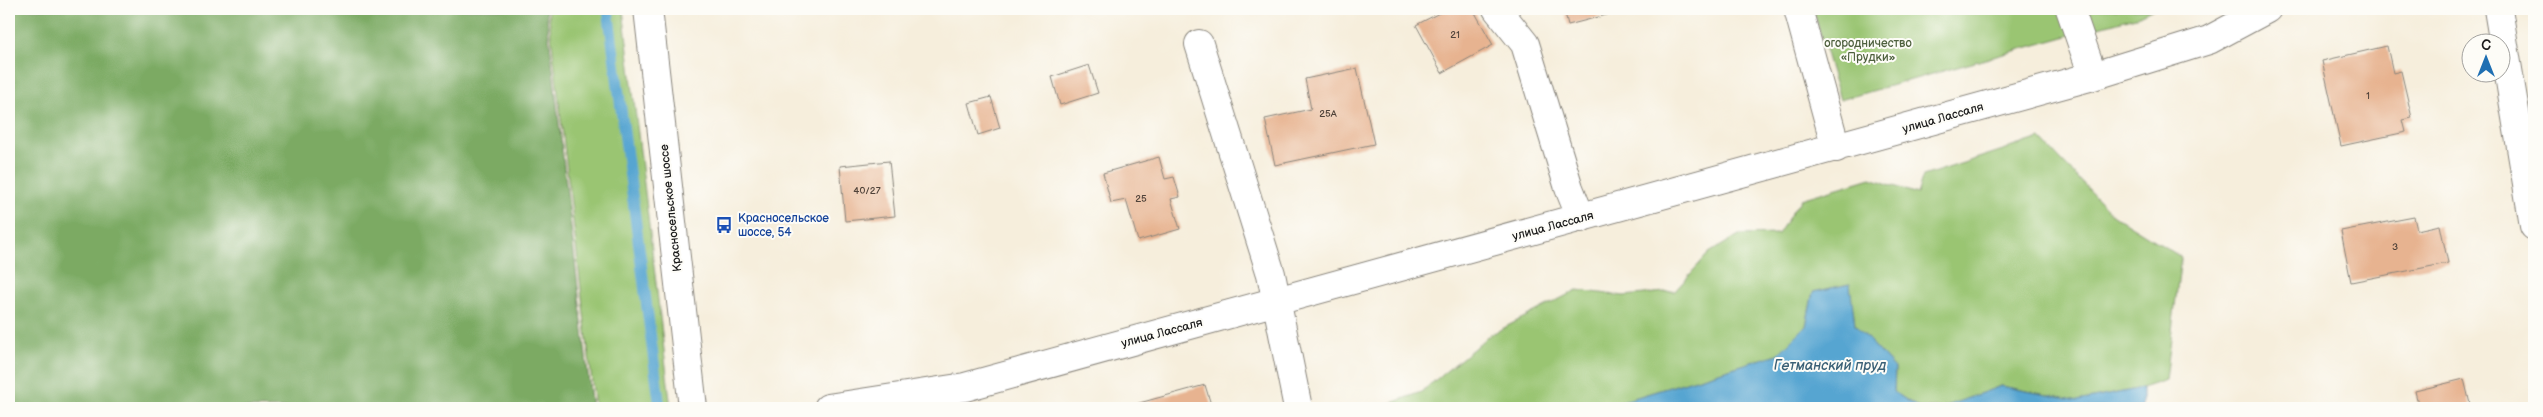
<svg xmlns="http://www.w3.org/2000/svg" width="2543" height="417" font-family="'Balsamiq Sans',sans-serif">
	<rect width="100%" height="100%" fill="#fdfcf7"/>
	<filter id="ink" filterUnits="userSpaceOnUse"><feTurbulence type="fractalNoise" baseFrequency=".02" numOctaves="2"/><feDisplacementMap in="SourceGraphic" scale="10" xChannelSelector="R" yChannelSelector="G"/><feConvolveMatrix kernelMatrix="1 2 1 2 8 2 1 2 1" color-interpolation-filters="sRGB"/></filter>
	<filter id="wash" filterUnits="userSpaceOnUse"><feTurbulence type="fractalNoise" baseFrequency=".0096" numOctaves="4" result="noise"/><feDisplacementMap in="SourceGraphic" scale="20" xChannelSelector="R" yChannelSelector="G"/><feGaussianBlur stdDeviation="1.12" result="paint"/><feColorMatrix in="noise" values="0 0 0 0 0 0 0 0 0 0 0 0 0 0 0 0 0 1.4 0 .05"/><feComposite in="paint" operator="in"/></filter>
	<g filter="url(#wash)">
		<rect width="100%" height="100%" fill="#f6eedc"/>
		<path fill="#9ac572" stroke="#5b7047" d="M 548,9 L 623,9 L 671,408 L 595,408 Z
			M 1813,9 L 2153,9 L 2139,16 L 1840,100 Z
			M 2040,138 L 2113,215 L 2181,257 L 2166,380 L 2142,388 L 2078,401 L 2001,386 L 1941,408 L 1919,408 L 1894,392 L 1895,368 L 1855,325 L 1849,284 L 1813,292 L 1806,326 L 1778,354 L 1614,404 L 1572,404 L 1566,408 L 1378,408 L 1421,392 L 1490,335 L 1577,290 L 1624,296 L 1675,291 L 1709,253 L 1739,235 L 1778,234 L 1801,199 L 1871,178 L 1917,194 L 1923,176 Z"/>
		<path fill="#7baa64" stroke="#4c6340" d="M 9,9 L 546,9 L 592,408 L 9,408 Z"/>
		<path fill="#57a5d1" stroke="#3a6076" d="M 1850,284 L 1855,325 L 1895,368 L 1894,392 L 1919,408 L 1566,408 L 1572,404 L 1614,404 L 1778,354 L 1806,326 L 1813,292 Z
			M 2001,386 L 2078,401 L 2142,388 L 2142,408 L 1941,408 Z"/>
		<g fill="none" stroke-linecap="round" stroke-linejoin="round">
			<path stroke="#57a5d1" stroke-width="11" d="M 608,9 L 660,408"/>
		</g>
		<g id="blocks">
			<path fill="#e7b390" d="M 1447,9 L 1473,9 L 1493,45 L 1442,73 L 1416,25 Z
				M 1564,9 L 1612,9 L 1614,13 L 1568,25 Z
				M 2387,46 L 2393,73 L 2401,71 L 2412,118 L 2403,120 L 2406,132 L 2341,146 L 2322,61 Z
				M 1089,65 L 1098,93 L 1060,105 L 1052,77 Z
				M 1357,68 L 1374,144 L 1275,165 L 1265,119 L 1311,109 L 1305,79 Z
				M 991,97 L 1000,128 L 978,135 L 969,103 Z
				M 1159,157 L 1165,179 L 1174,177 L 1180,197 L 1171,199 L 1180,229 L 1138,241 L 1126,200 L 1111,203 L 1103,173 Z
				M 889,161 L 895,216 L 845,221 L 840,166 Z
				M 2414,217 L 2417,230 L 2440,225 L 2448,263 L 2351,282 L 2341,231 Z
				M 2464,379 L 2471,408 L 2419,408 L 2415,391 Z
				M 1205,385 L 1212,408 L 1121,408 Z"/>
		</g>
	</g>
	<g filter="url(#ink)">
		<use href="#blocks" fill-opacity="0" stroke="#89857c" stroke-width="1"/>
		<g fill="none" stroke-linecap="round" stroke-linejoin="round">
			<g stroke="#89857c" stroke-width="30">
				<path id="minor" d="M 1497,9 L 1525,44 L 1569,188 L 1581,218
					M 1798,9 L 1836,148
					M 2070,9 L 2093,76
					M 2498,9 L 2534,226
					M 1199,44 L 1271,274 L 1298,408
					M 828,408 L 965,387 L 2093,76 L 2209,40 L 2267,9"/>
			</g>
			<g stroke="#89857c" stroke-width="30">
				<path id="major" d="M 648,9 L 693,408"/>
			</g>
			<use href="#minor" stroke="#fff" stroke-width="28"/>
			<use href="#major" stroke="#fff" stroke-width="28"/>
		</g>
	</g>
	<defs>
		<g id="bus-bare" transform="scale(1.35)"><path d="M-5-6H5V4H4V6H2V4H-2V6H-4V4H-5ZM-3.5-4V0h7V-4ZM-3.5 1.2v1.5H-2V1.2ZM2 1.2v1.5H3.5V1.2Z" fill="#1a4fb4" stroke="#fdfcf7" stroke-width="2.5" paint-order="stroke"/></g>
	</defs>
	<g fill-rule="evenodd">
		<use href="#bus-bare" x="724" y="225"/>
	</g>
	<g text-anchor="middle" dominant-baseline="central" stroke-width="4" stroke-linejoin="round" paint-order="stroke">
		<g font-size="10" fill="#4f4239">
			<text x="1455" y="35">21</text>
			<text x="2368" y="96">1</text>
			<text x="1328" y="114">25А</text>
			<text x="867" y="191">40/27</text>
			<text x="1141" y="199">25</text>
			<text x="2395" y="247">3</text>
		</g>
		<g font-size="12" fill="#4e603e" stroke="#fdfcf7">
			<text x="1868" y="43">огородничество<tspan x="1868" dy="14">«Прудки»</tspan></text>
		</g>
		<g font-size="12" fill="#1c1c1c" stroke="#fdfcf7">
			<text transform="translate(1943 118) rotate(-16)">улица Лассаля</text>
			<text transform="translate(671 208) rotate(-96)">Красносельское шоссе</text>
			<text transform="translate(1553 226) rotate(-15)">улица Лассаля</text>
			<text transform="translate(1162 333) rotate(-15)">улица Лассаля</text>
		</g>
		<g font-size="12" fill="#164399" stroke="#fdfcf7" text-anchor="start">
			<text x="738" y="218">Красносельское<tspan x="738" dy="14">шоссе, 54</tspan></text>
		</g>
		<g font-size="14" font-style="italic" fill="#3a6076" stroke="#fdfcf7">
			<text x="1830" y="365">Гетманский пруд</text>
		</g>
	</g>
	<rect width="2543" height="417" fill="none" stroke="#fdfcf7" stroke-width="30"/>
	<g transform="translate(2486 58)"><circle r="24" fill="#fdfcf7" stroke="#a3a29f"/>
	<path d="M0-4L9 19L0 12L-9 19Z" fill="#1f6fb2"/>
	<text y="-8" font-size="14" font-weight="bold" text-anchor="middle" fill="#1c1c1c">С</text>
	</g>
</svg>
